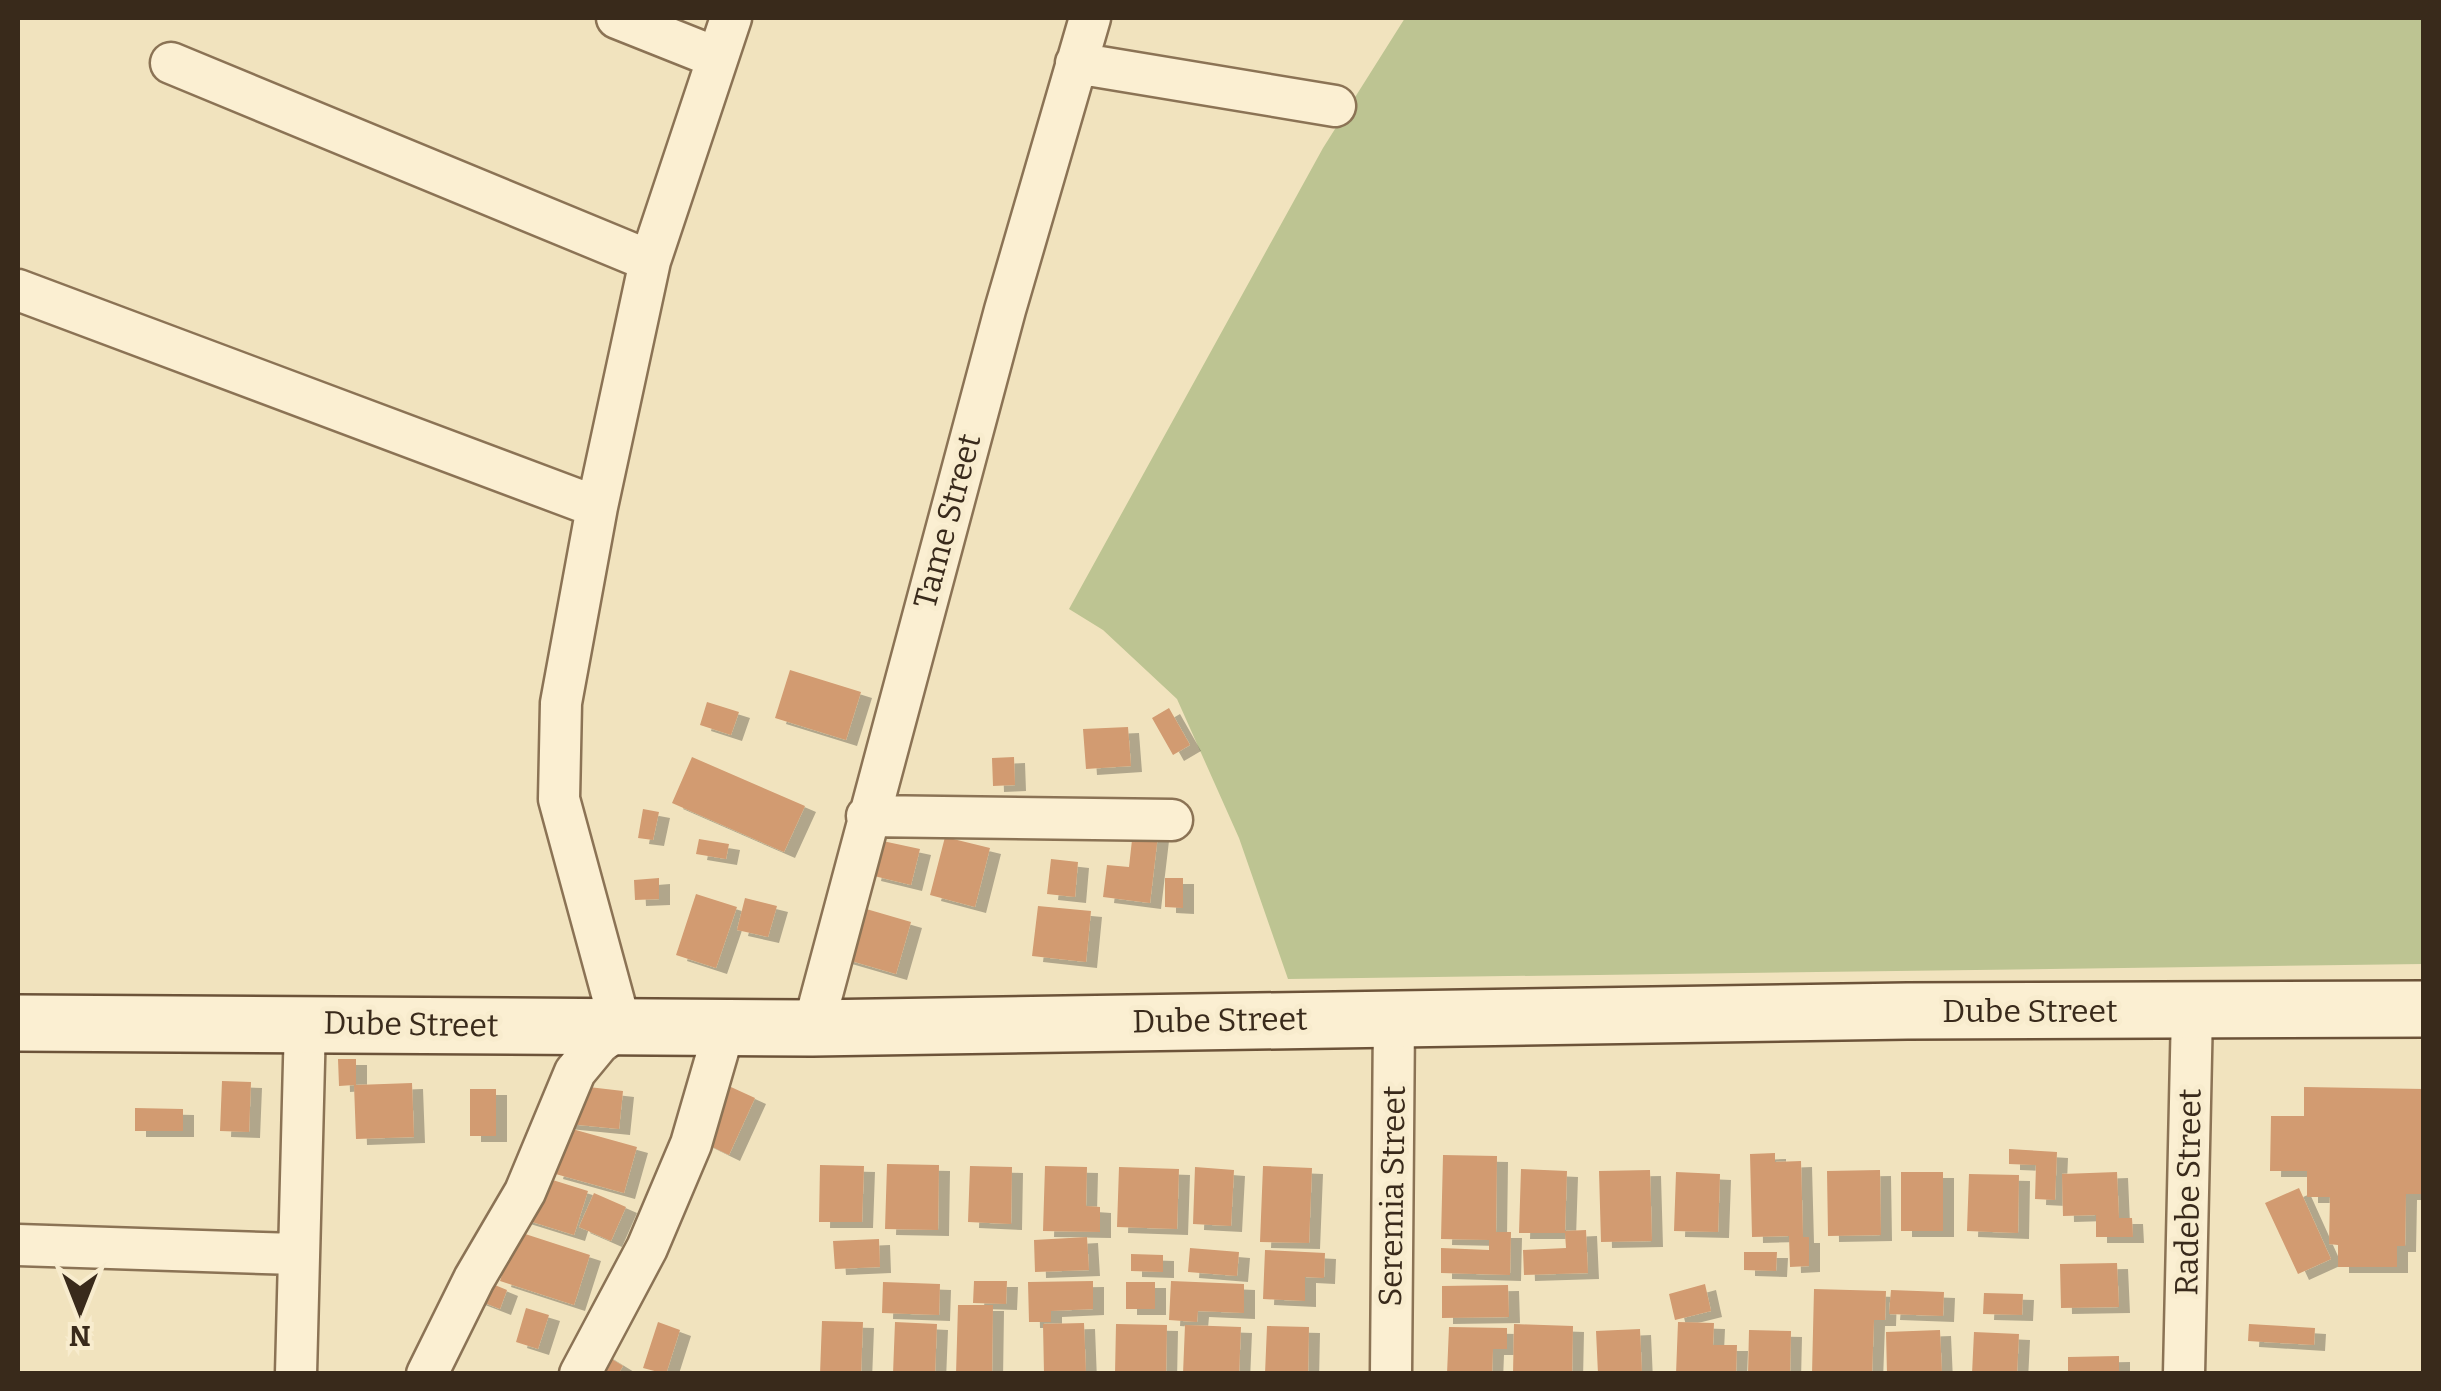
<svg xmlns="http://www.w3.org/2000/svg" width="2441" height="1391" font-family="Bitter,serif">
	<defs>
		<filter id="shadow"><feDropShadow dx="11" dy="6" stdDeviation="0" flood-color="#0004"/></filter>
	</defs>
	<rect width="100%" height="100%" fill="#f1e3be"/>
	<path fill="#bdc492" d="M 1405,18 L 2423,18 L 2423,964 L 1288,979 L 1239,838 L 1177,699 L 1103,630 L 1069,609 L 1323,148 Z"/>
	<path fill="#d29b71" filter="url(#shadow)" d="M 790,670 L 861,692 L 846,740 L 775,718 Z
		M 707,702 L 739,712 L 731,735 L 700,725 Z
		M 1169,708 L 1190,745 L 1173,755 L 1152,718 Z
		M 1128,727 L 1131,766 L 1086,769 L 1083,729 Z
		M 692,757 L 805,806 L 784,852 L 672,803 Z
		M 1014,757 L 1015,785 L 993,786 L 992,758 Z
		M 643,809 L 659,812 L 653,840 L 638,838 Z
		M 1133,831 L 1158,835 L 1150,903 L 1103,897 L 1107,865 L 1129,867 Z
		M 945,837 L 990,848 L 975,907 L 930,895 Z
		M 699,839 L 729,844 L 726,859 L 696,854 Z
		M 878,840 L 920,849 L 911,885 L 870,875 Z
		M 1051,859 L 1078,862 L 1075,897 L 1047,894 Z
		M 659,878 L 659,899 L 635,900 L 634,880 Z
		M 1165,878 L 1183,878 L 1183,908 L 1165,907 Z
		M 696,894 L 737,907 L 716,968 L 676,955 Z
		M 745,898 L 777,906 L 768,937 L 737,930 Z
		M 856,906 L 911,922 L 896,974 L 841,958 Z
		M 1038,906 L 1091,911 L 1086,962 L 1032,956 Z
		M 338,1059 L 356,1059 L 356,1085 L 412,1083 L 414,1137 L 356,1139 L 354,1085 L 339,1086 Z
		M 222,1081 L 251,1082 L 249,1132 L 220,1131 Z
		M 720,1082 L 755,1098 L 729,1155 L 694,1138 Z
		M 563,1084 L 623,1091 L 619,1129 L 559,1123 Z
		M 2304,1087 L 2424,1089 L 2424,1194 L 2406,1194 L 2405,1246 L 2397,1246 L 2397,1267 L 2338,1267 L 2338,1245 L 2329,1244 L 2330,1197 L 2307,1197 L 2307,1171 L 2270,1171 L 2271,1116 L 2304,1116 Z
		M 470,1089 L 496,1089 L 496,1136 L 470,1136 Z
		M 135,1108 L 183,1109 L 183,1131 L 135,1131 Z
		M 565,1127 L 637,1147 L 624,1193 L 552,1173 Z
		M 2009,1149 L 2057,1152 L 2055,1200 L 2035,1199 L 2036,1165 L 2009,1164 Z
		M 1775,1153 L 1775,1162 L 1801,1161 L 1803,1237 L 1809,1237 L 1809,1266 L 1790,1267 L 1789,1236 L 1752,1237 L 1750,1154 Z
		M 1443,1155 L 1497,1156 L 1496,1232 L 1511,1232 L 1510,1275 L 1441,1273 L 1441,1248 L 1489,1250 L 1489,1240 L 1441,1239 Z
		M 887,1164 L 939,1165 L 938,1230 L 885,1229 Z
		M 820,1165 L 864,1166 L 862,1222 L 819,1222 Z
		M 970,1166 L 1012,1167 L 1011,1224 L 968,1222 Z
		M 1045,1166 L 1087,1167 L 1086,1206 L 1100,1207 L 1100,1232 L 1043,1231 Z
		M 1263,1166 L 1312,1168 L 1309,1243 L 1260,1242 Z
		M 1119,1167 L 1179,1169 L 1177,1229 L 1117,1227 Z
		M 1195,1167 L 1234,1170 L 1231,1226 L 1193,1224 Z
		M 1521,1169 L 1567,1171 L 1565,1231 L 1586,1230 L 1588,1273 L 1524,1275 L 1523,1250 L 1566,1248 L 1565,1233 L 1519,1233 Z
		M 1650,1170 L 1652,1241 L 1601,1242 L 1599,1171 Z
		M 1880,1170 L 1881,1235 L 1828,1236 L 1827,1171 Z
		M 527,1172 L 588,1191 L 574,1235 L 513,1216 Z
		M 1676,1172 L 1720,1174 L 1718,1232 L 1674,1231 Z
		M 1901,1172 L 1943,1172 L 1943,1231 L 1901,1231 Z
		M 2117,1172 L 2119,1218 L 2132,1218 L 2133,1237 L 2096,1237 L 2096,1215 L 2063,1216 L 2062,1174 Z
		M 1969,1174 L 2019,1175 L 2018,1233 L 1967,1231 Z
		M 2299,1188 L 2331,1259 L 2298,1274 L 2265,1203 Z
		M 594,1193 L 626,1207 L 611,1241 L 579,1227 Z
		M 516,1231 L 590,1255 L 574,1305 L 500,1281 Z
		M 1087,1237 L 1089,1270 L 1035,1272 L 1034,1240 Z
		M 879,1239 L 880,1267 L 835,1269 L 833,1241 Z
		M 1190,1248 L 1239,1252 L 1237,1276 L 1188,1272 Z
		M 1265,1250 L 1325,1253 L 1324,1278 L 1305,1277 L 1305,1301 L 1263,1299 Z
		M 1744,1252 L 1777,1252 L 1776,1271 L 1744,1270 Z
		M 1131,1254 L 1163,1255 L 1163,1272 L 1131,1271 Z
		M 2117,1263 L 2119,1307 L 2061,1308 L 2060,1264 Z
		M 473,1276 L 507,1290 L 500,1309 L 464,1295 Z
		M 974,1281 L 1007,1281 L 1006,1304 L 973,1303 Z
		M 1093,1281 L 1093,1309 L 1051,1311 L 1051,1322 L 1029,1322 L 1028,1282 Z
		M 1171,1281 L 1244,1284 L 1244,1313 L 1198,1311 L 1197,1322 L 1169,1320 Z
		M 883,1282 L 940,1284 L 939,1315 L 882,1313 Z
		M 1126,1282 L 1155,1282 L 1155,1309 L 1126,1309 Z
		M 1705,1284 L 1711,1311 L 1675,1320 L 1669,1294 Z
		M 1508,1285 L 1509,1317 L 1442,1318 L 1442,1286 Z
		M 1814,1289 L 1886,1291 L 1885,1320 L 1874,1320 L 1872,1374 L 1812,1374 Z
		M 1891,1290 L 1944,1292 L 1943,1316 L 1889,1314 Z
		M 1984,1293 L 2023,1294 L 2022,1315 L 1983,1314 Z
		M 958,1305 L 993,1305 L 992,1374 L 956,1374 Z
		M 526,1308 L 549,1315 L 538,1349 L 516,1342 Z
		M 822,1321 L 863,1322 L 861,1374 L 820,1374 Z
		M 658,1322 L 680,1330 L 666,1374 L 643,1368 Z
		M 895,1322 L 937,1324 L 935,1374 L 893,1374 Z
		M 1678,1322 L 1714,1323 L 1713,1345 L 1737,1345 L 1736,1374 L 1676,1374 Z
		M 1084,1323 L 1086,1374 L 1044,1374 L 1043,1324 Z
		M 1116,1324 L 1167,1325 L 1166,1374 L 1115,1374 Z
		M 1514,1324 L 1573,1326 L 1572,1374 L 1513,1374 Z
		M 2249,1324 L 2315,1328 L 2314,1345 L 2248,1341 Z
		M 1185,1325 L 1241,1327 L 1239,1374 L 1183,1374 Z
		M 1267,1326 L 1309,1327 L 1308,1374 L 1265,1374 Z
		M 1449,1327 L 1507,1328 L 1507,1349 L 1493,1349 L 1492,1374 L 1447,1374 Z
		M 1640,1329 L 1642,1374 L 1598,1374 L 1596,1331 Z
		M 1749,1330 L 1791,1331 L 1790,1374 L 1748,1374 Z
		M 1940,1330 L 1942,1374 L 1887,1374 L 1886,1332 Z
		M 1974,1332 L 2019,1334 L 2017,1374 L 1972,1374 Z
		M 589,1345 L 623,1366 L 618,1374 L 589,1374 Z
		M 2119,1356 L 2119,1374 L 2068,1374 L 2068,1357 Z"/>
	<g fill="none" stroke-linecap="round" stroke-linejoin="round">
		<g stroke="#8b7355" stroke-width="45">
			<path id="street" d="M 617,18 L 715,57
				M 171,63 L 650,261
				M 1076,63 L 1335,106
				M 18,290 L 597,507
				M 867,816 L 1172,820
				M 813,1028 L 1005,310 L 1090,18
				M 18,1245 L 296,1254
				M 296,1374 L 305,1023
				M 427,1374 L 474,1279 L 525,1192 L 575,1072 L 599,1043 L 621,1027 L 559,799 L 561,703 L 597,507 L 650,261 L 731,18
				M 580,1374 L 647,1248 L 691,1144 L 725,1027
				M 1391,1374 L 1394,1018
				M 2184,1374 L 2192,1011"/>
		</g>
		<g stroke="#6c5339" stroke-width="60">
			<path id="secondary" d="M 18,1023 L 813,1028 L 1907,1011 L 2424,1009"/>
		</g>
		<use href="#street" stroke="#fbefd2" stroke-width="40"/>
		<use href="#secondary" stroke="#fbefd2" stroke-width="55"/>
	</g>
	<g text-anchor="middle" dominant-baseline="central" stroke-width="10" stroke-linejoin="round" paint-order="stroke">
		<g font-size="32" fill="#392a1b" stroke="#f8ecce">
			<text transform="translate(947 521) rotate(-75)">Tame Street</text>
			<text x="2030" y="1011">Dube Street</text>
			<text transform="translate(1220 1020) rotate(-1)">Dube Street</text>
			<text transform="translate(411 1024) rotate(1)">Dube Street</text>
			<text transform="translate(2188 1192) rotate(-89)">Radebe Street</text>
			<text transform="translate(1392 1196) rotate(-89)">Seremia Street</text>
		</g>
	</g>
	<rect width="2441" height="1391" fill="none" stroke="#392a1b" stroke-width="40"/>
	<g transform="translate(80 1311) rotate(180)" stroke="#f8ecce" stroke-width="8" paint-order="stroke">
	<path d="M0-8L18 38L0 25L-18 38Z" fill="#392a1b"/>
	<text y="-15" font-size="28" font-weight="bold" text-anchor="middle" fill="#392a1b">N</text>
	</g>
</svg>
